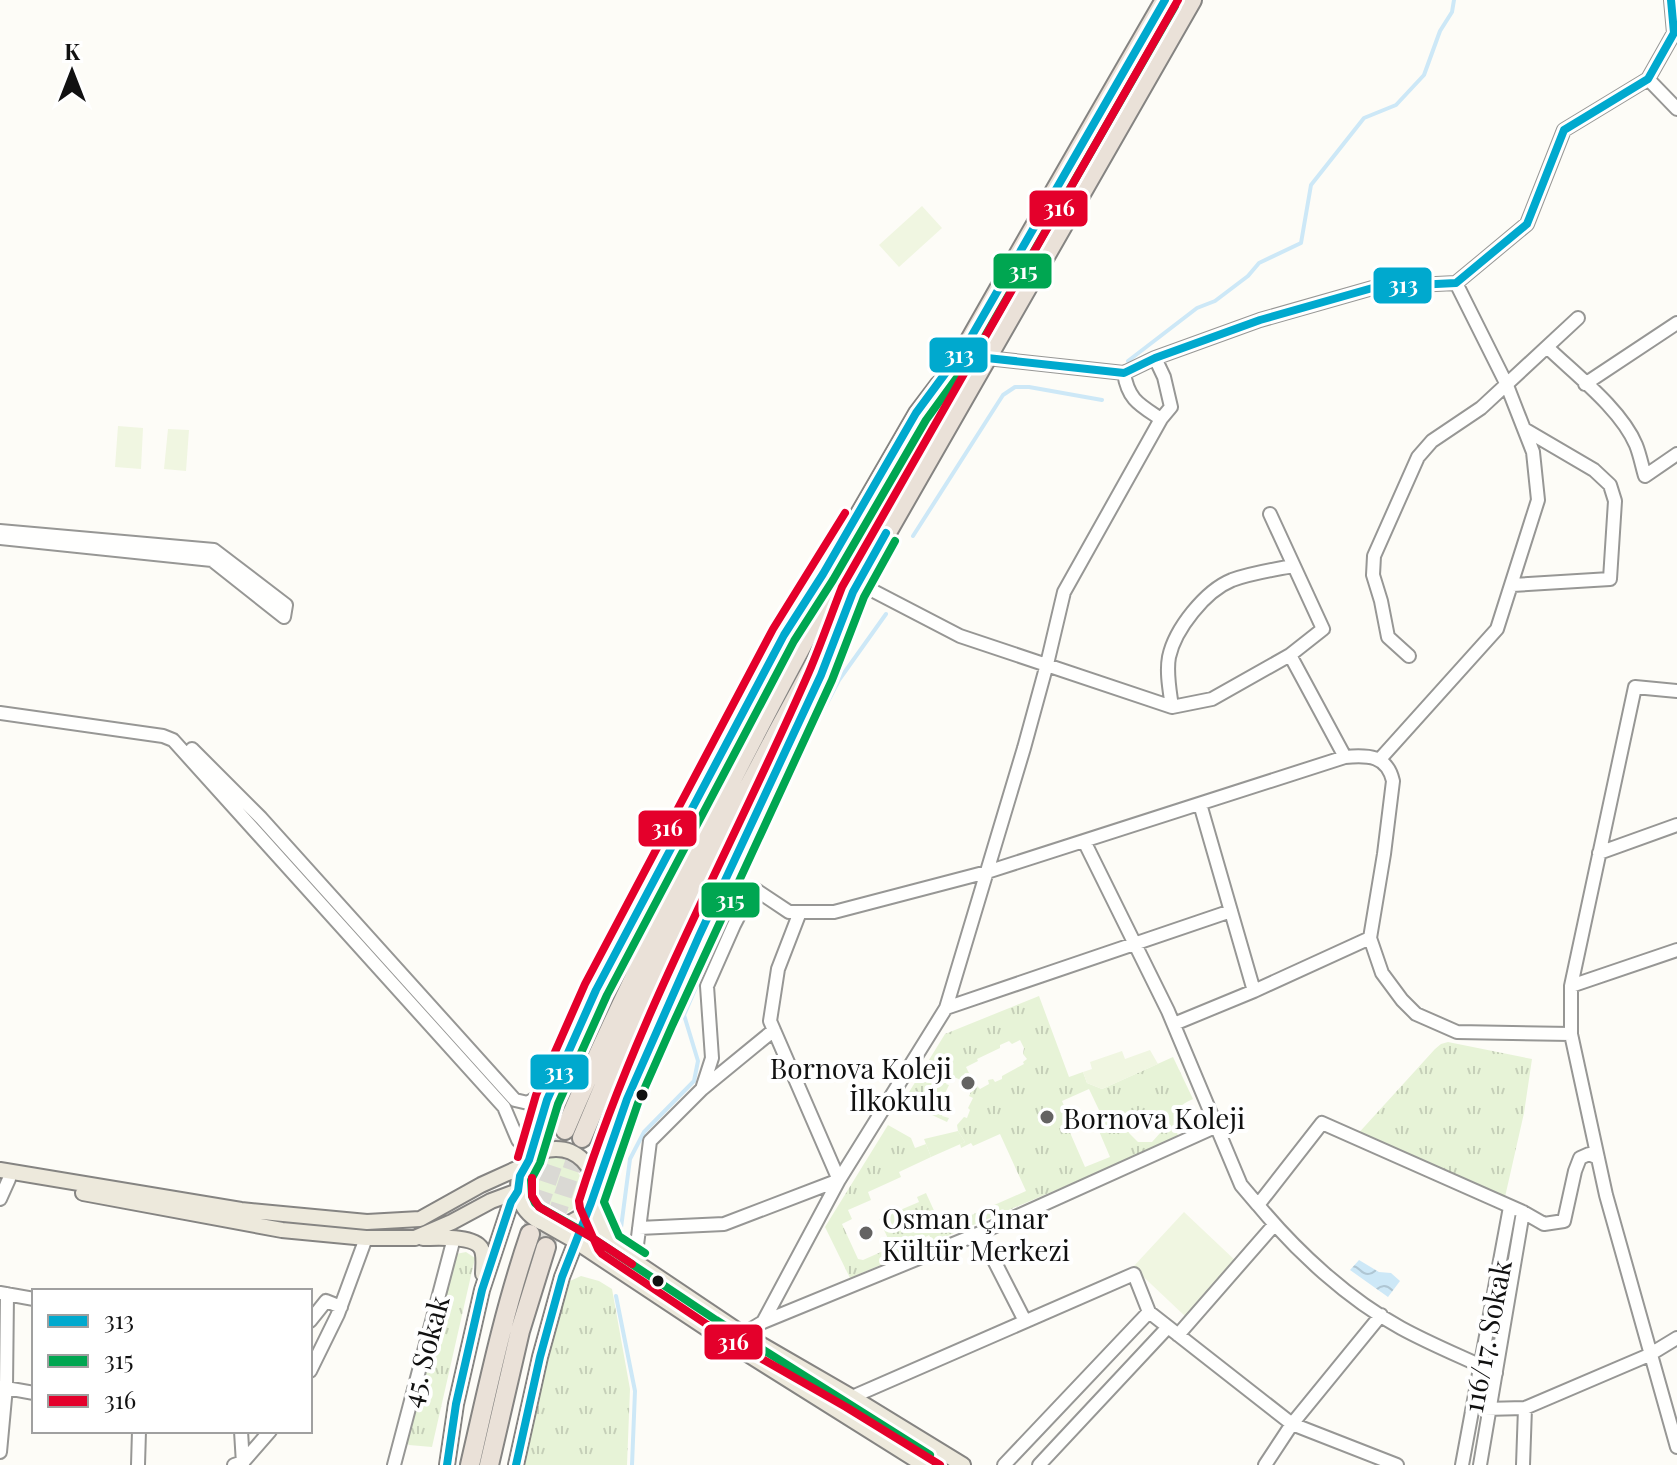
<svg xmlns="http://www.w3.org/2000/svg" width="1677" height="1465" font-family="'Playfair Display',serif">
	<defs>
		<pattern id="park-tufts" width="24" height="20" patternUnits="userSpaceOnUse" patternTransform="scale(2)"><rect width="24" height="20" fill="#e7f3d7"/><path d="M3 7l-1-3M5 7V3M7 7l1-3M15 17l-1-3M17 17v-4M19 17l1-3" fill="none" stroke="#c5cfb8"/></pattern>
		<pattern id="water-waves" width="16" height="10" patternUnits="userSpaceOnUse" patternTransform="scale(2)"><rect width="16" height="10" fill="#cde8f7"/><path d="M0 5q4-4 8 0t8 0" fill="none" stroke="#afc6d3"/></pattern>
	</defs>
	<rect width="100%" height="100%" fill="#fdfcf7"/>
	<path fill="#e7f3d7" d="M 958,1131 L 965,1142 L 931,1157 L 924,1139 Z
		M522 1187a30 30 0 1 1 60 0a30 30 0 1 1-60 0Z"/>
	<path fill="url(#park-tufts)" fill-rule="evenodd" d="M 1039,996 L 1069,1077 L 1083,1072 L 1087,1083 L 1102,1089 L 1173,1057 L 1193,1099 C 1171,1109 1171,1117 1179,1138 L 933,1242 L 929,1235 L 922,1239 L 925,1246 L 850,1278 L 825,1227 L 888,1125 L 911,1138 L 915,1148 L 926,1144 L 931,1157 L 899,1172 L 901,1177 L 868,1192 L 871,1200 L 848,1210 L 852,1219 L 842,1224 L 858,1259 L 863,1260 L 890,1248 L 890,1243 L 879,1219 L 919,1202 L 917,1197 L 926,1193 L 942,1228 L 1026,1191 L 1000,1134 L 973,1146 L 971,1143 L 961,1148 L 960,1144 L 965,1142 L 958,1131 L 957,1125 L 964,1117 L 967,1118 L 970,1110 L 968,1108 L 973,1098 L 969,1096 L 973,1088 L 977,1086 L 980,1089 L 989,1084 L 988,1080 L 993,1079 L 995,1082 L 1002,1079 L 1002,1076 L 1024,1064 L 1023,1062 L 1027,1059 L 1023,1054 L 1024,1048 L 1020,1040 L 1012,1044 L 1009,1041 L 1000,1045 L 1000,1048 L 977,1059 L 978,1061 L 966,1067 L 969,1073 L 965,1073 L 961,1080 L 951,1076 L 946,1084 L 949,1085 L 938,1108 L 944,1111 L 942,1116 L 949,1118 L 947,1122 L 932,1115 L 906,1097 L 945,1034 ZM 1089,1089 L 1099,1110 L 1084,1117 L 1088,1127 L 1096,1124 L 1110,1157 L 1085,1167 L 1068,1128 L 1072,1125 L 1062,1101 ZM 1150,1110 L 1161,1120 L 1161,1132 L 1152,1142 L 1138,1142 L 1129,1133 L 1129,1121 L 1138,1111 Z
		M 1448,1042 L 1532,1059 L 1524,1113 L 1505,1197 L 1355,1137 L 1435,1049 L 1441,1044 Z
		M 466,1252 L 475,1258 L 432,1447 L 409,1445 L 406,1443 L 456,1254 Z
		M 581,1276 L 599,1281 L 612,1289 L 630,1389 L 627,1465 L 521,1465 L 563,1301 L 570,1281 Z"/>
	<path fill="#f0f6e1" d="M 922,206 L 942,228 L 899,267 L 879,245 Z
		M 118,426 L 143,428 L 141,469 L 115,467 Z
		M 168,429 L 189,430 L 186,471 L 164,469 Z
		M 1150,1050 L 1158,1064 L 1102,1089 L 1087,1083 L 1083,1072 L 1092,1069 L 1090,1062 L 1122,1051 L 1125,1059 Z
		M 1184,1212 L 1238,1263 L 1187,1318 L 1133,1267 Z"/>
	<path fill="url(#water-waves)" d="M 1359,1260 L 1379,1272 L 1391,1273 L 1400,1281 L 1388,1297 L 1350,1270 Z"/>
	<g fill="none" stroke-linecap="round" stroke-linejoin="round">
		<path stroke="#cde8f7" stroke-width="4" d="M 1128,361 L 1197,308 L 1215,301 L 1248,276 L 1259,263 L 1301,243 L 1311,185 L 1364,118 L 1396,105 L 1424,75 L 1440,31 L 1452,12 L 1454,0
			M 913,536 L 1003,395 L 1015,387 L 1029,387 L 1102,400
			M 619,1243 L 630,1159 L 644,1132 L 694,1081 L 698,1061 L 684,1015 L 735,897 L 736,878 L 839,680 L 886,614
			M 616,1296 L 635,1391 L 632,1465"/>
		<path stroke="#dad9d4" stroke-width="18" stroke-dasharray="18 9" stroke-linecap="butt" d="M 530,1234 L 565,1130
			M 546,1247 L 582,1138"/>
		<g stroke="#979795" stroke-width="16">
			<path id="minor" d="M 1648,79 L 1677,109
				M 1547,347 C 1575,374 1621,409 1636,445 C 1640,455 1642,466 1645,476 L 1677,454
				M 987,358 L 1124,373 L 1155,358 L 1260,320 L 1376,287 L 1456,283 L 1527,224 L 1564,130 L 1648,79 L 1674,33 L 1671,0
				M 1124,373 C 1128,400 1140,405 1161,419
				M 1585,384 L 1677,323
				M 1270,514 L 1323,629 L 1290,655
				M 0,531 L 214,550 L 286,605 L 284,617 L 212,560 L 0,538
				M 858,583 L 960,636 L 1172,707 L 1212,699 L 1290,655 L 1345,757
				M 1512,585 L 1610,579 L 1615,501 L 1610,485 L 1594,470 L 1524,429
				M 1409,656 L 1388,637 L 1381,601 L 1373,575 L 1374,556 L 1418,457 L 1432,441 L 1481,408 L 1578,318
				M 1677,691 L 1635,687 L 1571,986 L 1571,1034 L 1606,1195 L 1677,1447
				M 1172,707 C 1170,692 1166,673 1169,657 C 1175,629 1205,591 1232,580 C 1251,573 1272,570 1293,566
				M 0,713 L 163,736 L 173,740 L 504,1107 L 518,1140 L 531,1152
				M 192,749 L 261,818 L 515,1100 L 528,1103 L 553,1086
				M 1380,759 L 1497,629 L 1538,500 L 1533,452 L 1506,383 L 1456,283
				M 1200,804 L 1254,991
				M 1084,841 L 1168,1011 L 1241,1185 L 1258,1205
				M 1599,853 L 1677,825
				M 1571,986 L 1677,950
				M 946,1008 L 1231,911
				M 1174,1024 L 1254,991 L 1370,938
				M 702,1089 L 774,1030
				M 0,1199 L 9,1179
				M 639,1228 L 724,1224 L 839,1180 L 770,1021 L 778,969 L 800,912
				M 980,1233 L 1025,1321
				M 635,1261 L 650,1141 L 702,1089 L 712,1058 L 707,986 L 734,925 L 753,888 L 789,912 L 834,912 L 987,872 L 1345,757 C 1368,755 1387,755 1393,781 L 1384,854 L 1370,938 L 1382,973 L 1402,1000 L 1416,1014 L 1457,1032 L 1571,1034
				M 0,1293 L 34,1299
				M 310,1321 L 326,1301 L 341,1307
				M 763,1322 L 980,1233 L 1217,1126
				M 1178,1335 L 1274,1225
				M 735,1337 L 743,1334 L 763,1322 L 839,1180 L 946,1008 L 1024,748 L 1047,664 L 1064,592 L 1161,419 L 1171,407 L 1164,377 L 1155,358
				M 310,1371 L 338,1314 L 366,1238
				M 1496,1373 C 1465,1358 1432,1345 1401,1328 C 1348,1299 1297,1252 1258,1205 L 1322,1123 L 1523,1212 L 1544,1224 L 1564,1221 L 1575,1171 L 1580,1158 L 1589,1154 L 1598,1158
				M 0,1387 L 34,1393
				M 852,1397 L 1134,1274 L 1149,1312 L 1292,1424 L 1397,1465
				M 1484,1409 L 1525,1408 L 1649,1355 L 1677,1338
				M 241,1431 L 243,1464
				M 0,1452 L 6,1387 L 7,1294
				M 138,1465 L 139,1431
				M 234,1465 L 243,1462 L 270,1431
				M 394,1465 L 454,1238
				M 1004,1465 L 1149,1312
				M 1039,1465 L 1168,1327
				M 1265,1465 L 1292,1424 L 1381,1315
				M 1462,1465 L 1510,1207
				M 1480,1465 L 1523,1212
				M 1523,1465 L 1525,1408"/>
		</g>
		<g stroke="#858482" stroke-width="18">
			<path id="major" d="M518 1187a38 38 0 1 1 76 0a38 38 0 1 1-76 0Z
				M 529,1160 L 547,1100 L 596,990 L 624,937 L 696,804 L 784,635 L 823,574 L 916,413 L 938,384
				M 0,1170 L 241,1210 L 367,1222 L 420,1219 L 481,1185 L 525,1165
				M 83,1193 L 282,1230 L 366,1238 L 415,1238 L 452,1222 L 491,1201 L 518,1191
				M 591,1203 L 609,1244 L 743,1334 L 852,1397 L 963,1465
				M 545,1224 L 575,1241 L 709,1330 L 924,1465
				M 423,1238 C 437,1238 473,1235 481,1248 C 485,1255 483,1266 483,1274
				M 447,1465 L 456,1404 L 482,1290 L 511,1202 L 518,1191
				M 516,1465 L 540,1357 L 562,1277 L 591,1203 L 627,1099 L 699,936 L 787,750 L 833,644"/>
		</g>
		<g stroke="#858482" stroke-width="22">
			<path id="highway" d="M 565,1130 C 607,1031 654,936 702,839 C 845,553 1005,277 1165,0
				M 582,1138 L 637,1007 L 710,860 L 777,733 L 858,583 L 1192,0
				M 470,1465 C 488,1387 504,1310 530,1234
				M 489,1465 L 520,1331 L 546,1247"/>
		</g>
		<use href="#minor" stroke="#fffffe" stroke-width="12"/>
		<use href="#major" stroke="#ede9dc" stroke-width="14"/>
		<use href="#highway" stroke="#eae1d8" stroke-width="18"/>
		<g stroke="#fff" stroke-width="14">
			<path id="bus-1" d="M 987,358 L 1124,373 L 1155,358 L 1260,320 L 1376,287 L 1456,283 L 1527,224 L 1564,130 L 1648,79 L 1674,33 L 1671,0
				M 447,1465 L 456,1404 L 482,1290 L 511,1202 L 518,1191 L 520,1176 L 529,1160 L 547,1100 L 596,990 L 784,635 L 823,574 L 916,413 L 967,344 L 1165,0
				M 516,1465 L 540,1357 L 562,1277 L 591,1203 L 627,1099 L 699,936 L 821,675 L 853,592 L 886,533"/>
		</g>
		<g stroke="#fff" stroke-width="14">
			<path id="bus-2" d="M 645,1253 L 619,1236 L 604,1202 L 638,1103 L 672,1026 L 832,680 L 864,597 L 895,541
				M 930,1455 L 716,1320 L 582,1231 L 541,1208 L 535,1203 L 532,1196 L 531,1180 L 540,1163 L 558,1104 L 607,995 L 794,641 L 833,580 L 926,420 L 977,350 L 1175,6"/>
		</g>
		<g stroke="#fff" stroke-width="14">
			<path id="bus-3" d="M 518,1157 L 536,1095 L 585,984 L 773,629 L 845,513
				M 532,1178 L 532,1196 L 539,1207 L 591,1237 L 632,1264
				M 940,1465 L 846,1407 L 736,1344 L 602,1254 L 598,1249 L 580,1208 L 579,1201 C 636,1017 732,848 809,672 C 821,644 831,615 842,587 L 1178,0"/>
		</g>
		<use href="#bus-1" stroke="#00a9ce" stroke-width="8"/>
		<use href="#bus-2" stroke="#00a651" stroke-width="8"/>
		<use href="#bus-3" stroke="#e4002b" stroke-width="8"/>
	</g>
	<g fill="#646362" stroke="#fff" stroke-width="3">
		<circle cx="968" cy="1083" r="8"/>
		<circle cx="1047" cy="1117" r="8"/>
		<circle cx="866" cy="1233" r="8"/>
	</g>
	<g fill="#111" stroke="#fff" stroke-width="3">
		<circle cx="642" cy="1095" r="7"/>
		<circle cx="658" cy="1281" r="7"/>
	</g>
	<g text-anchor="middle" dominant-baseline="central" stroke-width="8" stroke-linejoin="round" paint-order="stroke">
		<g font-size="28" fill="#111" stroke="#fff" text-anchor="start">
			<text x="952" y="1067" text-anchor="end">Bornova Koleji<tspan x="952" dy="32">İlkokulu</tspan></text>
			<text x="1063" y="1117">Bornova Koleji</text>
			<text x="882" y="1217">Osman Çınar<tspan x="882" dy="32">Kültür Merkezi</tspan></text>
		</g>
		<g font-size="28" fill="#111" stroke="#fff">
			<text transform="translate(1486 1336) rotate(-79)">116/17. Sokak</text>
			<text transform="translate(424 1351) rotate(-75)">45. Sokak</text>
		</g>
	</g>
	<g stroke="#fff" stroke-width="3">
		<rect x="1028" y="189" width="61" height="39" rx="8" fill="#e4002b"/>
		<rect x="992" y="252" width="61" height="38" rx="8" fill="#00a651"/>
		<rect x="1372" y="266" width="61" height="39" rx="8" fill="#00a9ce"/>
		<rect x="928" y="336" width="61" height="38" rx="8" fill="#00a9ce"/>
		<rect x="637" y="809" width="61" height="39" rx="8" fill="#e4002b"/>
		<rect x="700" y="881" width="61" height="38" rx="8" fill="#00a651"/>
		<rect x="529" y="1053" width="61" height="38" rx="8" fill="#00a9ce"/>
		<rect x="703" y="1323" width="61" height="38" rx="8" fill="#e4002b"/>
	</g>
	<g font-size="22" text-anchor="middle" font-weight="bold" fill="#fff">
		<text x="1059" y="216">316</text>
		<text x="1023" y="279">315</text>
		<text x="1403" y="293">313</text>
		<text x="959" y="363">313</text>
		<text x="667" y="836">316</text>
		<text x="730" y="908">315</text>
		<text x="559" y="1080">313</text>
		<text x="733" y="1350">316</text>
	</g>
	<rect x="32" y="1289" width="280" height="144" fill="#ffffff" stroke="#a0a0a0" stroke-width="2"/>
	<rect x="48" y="1315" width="40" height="12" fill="#00a9ce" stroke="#a0a0a0" stroke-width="2"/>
	<text x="104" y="1329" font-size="24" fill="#111111">313</text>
	<rect x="48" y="1355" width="40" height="12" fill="#00a651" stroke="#a0a0a0" stroke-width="2"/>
	<text x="104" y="1369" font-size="24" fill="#111111">315</text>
	<rect x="48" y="1395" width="40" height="12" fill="#e4002b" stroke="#a0a0a0" stroke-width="2"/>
	<text x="104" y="1409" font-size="24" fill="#111111">316</text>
	<g transform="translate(72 72)" stroke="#ffffff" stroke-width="6" paint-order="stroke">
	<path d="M0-6L14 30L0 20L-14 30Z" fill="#111111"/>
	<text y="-12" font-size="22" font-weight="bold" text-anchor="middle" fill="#111111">K</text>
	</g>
</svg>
